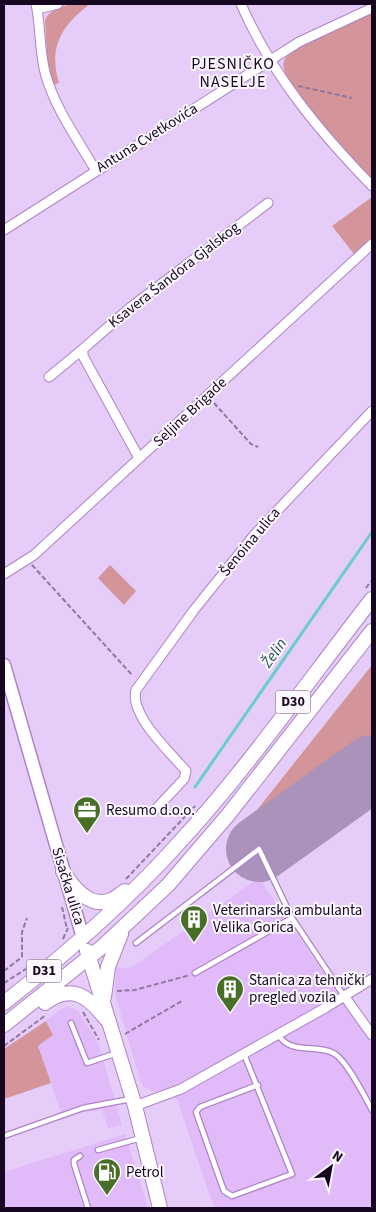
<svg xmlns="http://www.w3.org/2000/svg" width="376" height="1212" font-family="'Source Sans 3',sans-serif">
	<rect width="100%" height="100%" fill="#e6ccf8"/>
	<path fill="#e1baf9" d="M 259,878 L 372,1044 L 372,1208 L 214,1208 L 178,1102 L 170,1088 L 154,1092 L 143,1086 L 140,1080 L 115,994 L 116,967 L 129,969 Z
		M 68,1006 L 78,1011 L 98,1043 L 122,1125 L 108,1128 L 102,1110 L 84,1112 L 64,1119 L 61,1112 L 38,1046 L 53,1035 L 46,1021 L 61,1009 Z
		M 125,1134 L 148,1208 L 4,1208 L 4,1172 Z"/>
	<path fill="#d3949a" d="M 72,4 L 90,4 C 62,25 48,47 59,83 L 53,85 L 48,69 L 45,20 C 50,9 61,7 72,4 Z
		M 372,13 L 372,179 C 357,162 271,81 285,59 C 294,46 355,19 372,13 Z
		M 372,197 L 372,237 L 354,254 L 332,226 Z
		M 110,565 L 136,591 L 124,605 L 98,578 Z
		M 372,665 L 372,751 L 244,849 L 240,841 L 241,830 Z
		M 46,1021 L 53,1035 L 38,1046 L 51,1083 L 4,1099 L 4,1049 Z"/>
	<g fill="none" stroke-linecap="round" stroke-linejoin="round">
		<path stroke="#69cecb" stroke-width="3" d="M 195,787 L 372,532"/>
		<path stroke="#aa92ba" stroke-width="66" d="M 259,849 L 372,768"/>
		<g stroke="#ae83c8" stroke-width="7">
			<path id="lane" d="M 136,943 L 259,849 L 292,918 L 344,996
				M 195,973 L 292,918
				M 71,1023 L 87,1063 L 117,1053
				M 278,1034 C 290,1056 317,1043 335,1054 C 348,1063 364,1095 372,1110
				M 244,1054 L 292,1174 L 232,1196 L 224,1191 L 196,1112 L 200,1107 L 258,1085
				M 4,1136 L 83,1108 L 131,1099
				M 98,1150 L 141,1138
				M 80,1156 L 74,1160 L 74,1164 L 88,1208"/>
		</g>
		<g stroke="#ae83c8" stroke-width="11">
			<path id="street" d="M 36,4 C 41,27 39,52 46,76 C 56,110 78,140 96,171
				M 241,4 C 272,75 318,130 372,186
				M 37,9 L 58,4
				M 4,230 L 299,42 L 372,8
				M 49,377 L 83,349
				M 139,458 L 83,356 L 83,349 L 131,307 L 268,203
				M 4,574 L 34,555 L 372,244
				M 155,810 L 184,779 L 186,771 C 170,752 129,715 136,690 L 194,610 L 255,534 L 372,411
				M 345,997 L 372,1035
				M 135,1106 L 181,1089 L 325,1008 L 372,979"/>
		</g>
		<g stroke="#ae83c8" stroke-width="15">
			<path id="secondary" d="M 4,665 L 83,938"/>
		</g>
		<g stroke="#ae83c8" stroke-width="16">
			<path id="primary" d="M 63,871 C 72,887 90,909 111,900 C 116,898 120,894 125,891
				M 87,951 L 135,1106 L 160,1208
				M 104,997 L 108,967 L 121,934
				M 4,1003 C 66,954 124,904 177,845 C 248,768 308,681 372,599
				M 45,1003 C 71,983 88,996 106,1019
				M 4,1025 L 102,947 L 168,885 L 228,815 L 372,631"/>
		</g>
		<path stroke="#8f799e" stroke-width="2" stroke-dasharray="5 2.5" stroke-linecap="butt" d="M 298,86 L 352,98
			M 214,403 L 251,444 L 258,447
			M 32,565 L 133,676
			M 366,588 L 372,580
			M 126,879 L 195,806
			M 62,907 L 67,929
			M 63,939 L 68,928
			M 4,971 L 22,957 L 22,932 L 27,918
			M 4,983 L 29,967
			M 117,991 L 135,990 L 190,975
			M 83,1012 L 99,1040
			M 125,1034 L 182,1001
			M 4,1046 L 46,1015"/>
		<use href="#lane" stroke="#fff" stroke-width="4.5"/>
		<use href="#street" stroke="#fff" stroke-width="9"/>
		<use href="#secondary" stroke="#fff" stroke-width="12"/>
		<use href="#primary" stroke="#fff" stroke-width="14"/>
	</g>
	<defs>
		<g id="office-pin" transform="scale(1.4375)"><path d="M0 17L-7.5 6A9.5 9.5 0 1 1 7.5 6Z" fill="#496e27" stroke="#fbf7fe"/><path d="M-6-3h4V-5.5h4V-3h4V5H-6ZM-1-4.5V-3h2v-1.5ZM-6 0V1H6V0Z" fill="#fff"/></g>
		<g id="building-pin" transform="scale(1.4375)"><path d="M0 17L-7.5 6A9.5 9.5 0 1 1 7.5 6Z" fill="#496e27" stroke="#fbf7fe"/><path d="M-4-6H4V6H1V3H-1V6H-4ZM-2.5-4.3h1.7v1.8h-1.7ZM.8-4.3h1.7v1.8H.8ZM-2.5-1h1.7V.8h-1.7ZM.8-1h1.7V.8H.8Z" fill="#fff"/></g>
		<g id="fuel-pin" transform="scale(1.4375)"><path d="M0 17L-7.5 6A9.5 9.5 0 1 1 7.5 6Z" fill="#496e27" stroke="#fbf7fe"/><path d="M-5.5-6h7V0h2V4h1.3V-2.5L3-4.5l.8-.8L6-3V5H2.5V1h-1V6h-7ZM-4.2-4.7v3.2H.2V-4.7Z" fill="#fff"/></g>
	</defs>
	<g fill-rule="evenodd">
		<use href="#office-pin" x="87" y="810"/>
		<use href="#building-pin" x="194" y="919"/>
		<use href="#building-pin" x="230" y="989"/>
		<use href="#fuel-pin" x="107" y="1172"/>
	</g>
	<g text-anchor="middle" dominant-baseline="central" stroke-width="4" stroke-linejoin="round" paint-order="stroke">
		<g fill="#fbf7fe" stroke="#5c4f63" stroke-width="1">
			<rect x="275.5" y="690.5" width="35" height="23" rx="4"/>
			<rect x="26.5" y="959.5" width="35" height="23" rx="4"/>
		</g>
		<g font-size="14" font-weight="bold" fill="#180721">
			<text x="293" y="702">D30</text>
			<text x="44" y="971">D31</text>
		</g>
		<g font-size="15" fill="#180721" stroke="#fbf7fe">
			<text transform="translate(147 138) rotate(-32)">Antuna Cvetkovića</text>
			<text transform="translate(174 275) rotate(-38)">Ksavera Šandora Gjalskog</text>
			<text transform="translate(190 412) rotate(-43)">Seljine Brigade</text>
			<text transform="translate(250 542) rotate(-50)">Šenoina ulica</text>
			<text transform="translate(68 886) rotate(73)">Sisačka ulica</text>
		</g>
		<g font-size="15" fill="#180721" stroke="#fbf7fe" text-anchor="start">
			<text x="106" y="810">Resumo d.o.o.</text>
			<text x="213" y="910">Veterinarska ambulanta<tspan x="213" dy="17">Velika Gorica</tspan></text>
			<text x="249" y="980">Stanica za tehnički<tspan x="249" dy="17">pregled vozila</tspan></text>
			<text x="126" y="1172">Petrol</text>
		</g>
		<g font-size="16" letter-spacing="1" fill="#180721" stroke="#fbf7fe">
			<text x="233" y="64">PJESNIČKO<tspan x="233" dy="18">NASELJE</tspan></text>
		</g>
		<g font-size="16" font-style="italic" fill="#285553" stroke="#fbf7fe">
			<text transform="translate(274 653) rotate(-55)">Želin</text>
		</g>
	</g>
	<rect width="376" height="1212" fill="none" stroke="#180721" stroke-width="10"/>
	<g transform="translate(331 1167) rotate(32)" stroke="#fbf7fe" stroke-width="4" paint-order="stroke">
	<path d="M0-4L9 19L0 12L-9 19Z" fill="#180721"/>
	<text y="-8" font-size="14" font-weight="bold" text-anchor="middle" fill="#180721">N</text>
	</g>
</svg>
